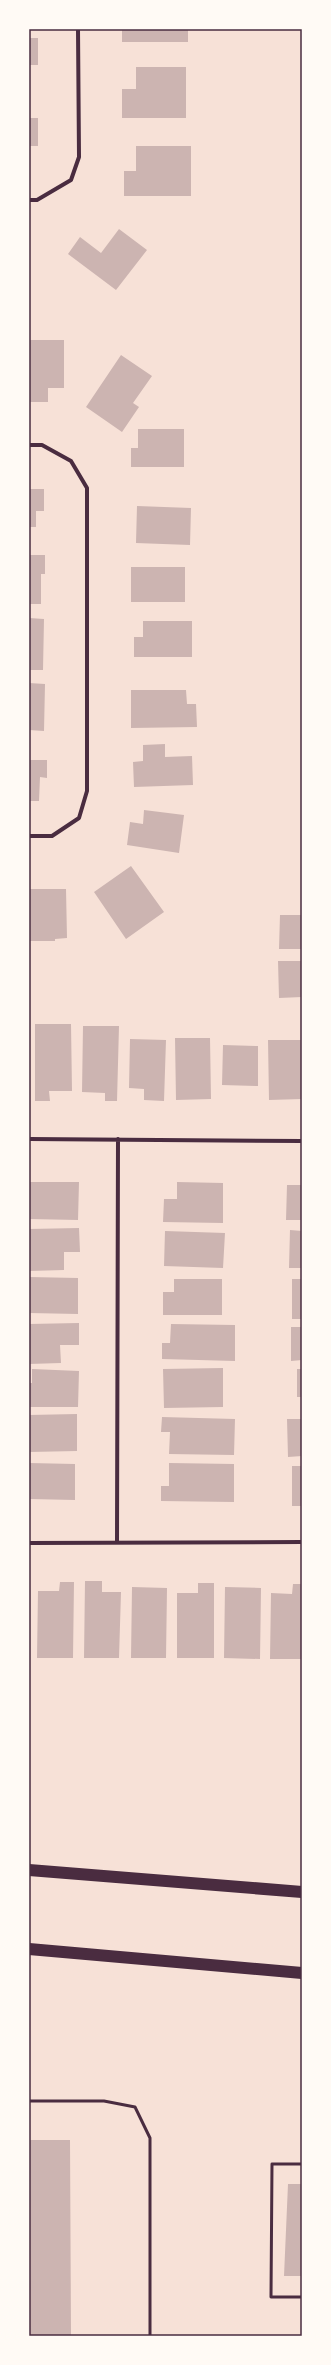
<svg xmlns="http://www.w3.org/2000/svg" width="331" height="2365" font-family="'Roboto Condensed',sans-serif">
	<rect width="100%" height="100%" fill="#f7e1d7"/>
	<path fill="#ccb4b1" d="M 122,29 L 188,29 L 188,42 L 122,42 Z
		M 29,38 L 38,38 L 38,65 L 29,65 Z
		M 136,67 L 186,67 L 186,118 L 122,118 L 122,89 L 136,89 Z
		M 29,118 L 38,118 L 38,146 L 29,146 Z
		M 136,146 L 191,146 L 191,196 L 124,196 L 124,171 L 136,171 Z
		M 119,229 L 147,250 L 116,290 L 68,254 L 80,237 L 101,253 Z
		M 29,340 L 64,340 L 64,388 L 48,388 L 48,402 L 29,402 Z
		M 121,355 L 152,376 L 133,403 L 139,407 L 122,432 L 86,407 Z
		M 138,429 L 184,429 L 184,467 L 131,467 L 131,448 L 138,448 Z
		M 29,489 L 44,489 L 44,511 L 36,511 L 36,527 L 29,527 Z
		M 137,506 L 191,508 L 190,545 L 136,543 Z
		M 29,555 L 45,555 L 45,574 L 41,574 L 41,604 L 29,604 Z
		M 131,567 L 185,567 L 185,602 L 131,602 Z
		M 29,618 L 44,619 L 43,670 L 29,670 Z
		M 143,621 L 192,621 L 192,657 L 134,657 L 134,637 L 143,637 Z
		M 29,683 L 45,684 L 44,731 L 29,730 Z
		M 131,690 L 186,690 L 187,704 L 196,704 L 197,727 L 131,728 Z
		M 165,744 L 165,757 L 192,756 L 193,785 L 134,787 L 133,762 L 143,761 L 143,745 Z
		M 29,760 L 47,760 L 47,778 L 40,777 L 39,801 L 29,801 Z
		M 144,810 L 184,815 L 179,853 L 127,845 L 130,822 L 143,824 Z
		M 131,866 L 164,912 L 126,939 L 94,892 Z
		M 29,889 L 66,889 L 67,938 L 55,939 L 55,941 L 30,941 Z
		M 280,915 L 302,915 L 302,949 L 279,949 Z
		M 278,961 L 302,961 L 302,997 L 279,998 Z
		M 35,1024 L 71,1024 L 72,1091 L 49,1091 L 50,1101 L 35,1101 Z
		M 83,1026 L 119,1026 L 117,1101 L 105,1101 L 105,1093 L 82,1092 Z
		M 175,1038 L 210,1038 L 211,1099 L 176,1100 Z
		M 130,1039 L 166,1040 L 164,1101 L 144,1100 L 144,1089 L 129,1088 Z
		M 268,1040 L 302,1040 L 302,1099 L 269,1100 Z
		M 223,1045 L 258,1046 L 258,1086 L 222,1085 Z
		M 29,1182 L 79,1182 L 78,1220 L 29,1219 Z
		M 177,1182 L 223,1183 L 223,1223 L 163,1222 L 164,1199 L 177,1199 Z
		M 287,1185 L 302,1185 L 302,1220 L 286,1220 Z
		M 79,1228 L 80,1252 L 64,1252 L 64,1270 L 29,1271 L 29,1229 Z
		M 290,1230 L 302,1231 L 302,1268 L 289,1268 Z
		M 165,1231 L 225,1233 L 223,1268 L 164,1266 Z
		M 29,1277 L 78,1278 L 78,1314 L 29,1313 Z
		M 174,1279 L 222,1279 L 222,1315 L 163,1315 L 163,1292 L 174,1292 Z
		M 292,1279 L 302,1279 L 302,1319 L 292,1319 Z
		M 79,1323 L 79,1345 L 60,1345 L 61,1363 L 29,1364 L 29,1324 Z
		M 171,1324 L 235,1325 L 235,1361 L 162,1359 L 162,1343 L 170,1343 Z
		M 291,1327 L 302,1327 L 302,1360 L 291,1361 Z
		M 223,1368 L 223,1407 L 164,1408 L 163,1369 Z
		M 32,1369 L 79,1371 L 78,1407 L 29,1407 L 29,1383 L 32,1383 Z
		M 297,1369 L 302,1369 L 302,1397 L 297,1397 Z
		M 77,1414 L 77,1451 L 29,1452 L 29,1415 Z
		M 162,1417 L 235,1419 L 234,1455 L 169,1454 L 170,1432 L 161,1432 Z
		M 287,1419 L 302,1419 L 302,1456 L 288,1457 Z
		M 29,1463 L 75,1464 L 75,1500 L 29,1499 Z
		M 169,1463 L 234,1464 L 234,1502 L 161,1501 L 161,1486 L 169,1486 Z
		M 292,1466 L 302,1466 L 302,1506 L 292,1506 Z
		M 85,1581 L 102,1581 L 102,1592 L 121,1592 L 119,1658 L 84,1658 Z
		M 60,1582 L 74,1582 L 73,1658 L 37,1658 L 38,1591 L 59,1591 Z
		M 198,1583 L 214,1583 L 214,1658 L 177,1658 L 177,1593 L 198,1593 Z
		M 293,1584 L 302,1584 L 302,1659 L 270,1659 L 271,1593 L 292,1594 Z
		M 132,1587 L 167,1588 L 166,1658 L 131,1658 Z
		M 225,1587 L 261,1588 L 260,1659 L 224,1658 Z
		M 29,2140 L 70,2140 L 71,2336 L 29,2336 Z
		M 288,2184 L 302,2184 L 302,2276 L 284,2276 Z"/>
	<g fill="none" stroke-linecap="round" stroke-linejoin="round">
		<path stroke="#4a2c40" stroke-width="3" d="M 29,2101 L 104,2101 L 135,2107 L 150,2138 L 150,2336
			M 302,2164 L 272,2164 L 271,2297 L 302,2297"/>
		<path stroke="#4a2c40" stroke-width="4" d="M 29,200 L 37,200 L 71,180 L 79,157 L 78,29
			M 29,445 L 42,445 L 71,461 L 87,488 L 87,791 L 79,818 L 52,836 L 29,836
			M 29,1139 L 302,1141
			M 117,1542 L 118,1139
			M 29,1543 L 302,1542"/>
		<path stroke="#4a2c40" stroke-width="12" d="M 29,1870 L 302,1892
			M 29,1949 L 302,1973"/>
	</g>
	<rect width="331" height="2365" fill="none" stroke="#fffaf5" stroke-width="60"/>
	<rect x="30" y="30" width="271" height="2305" fill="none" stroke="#4a2c40" stroke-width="1.5"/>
</svg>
